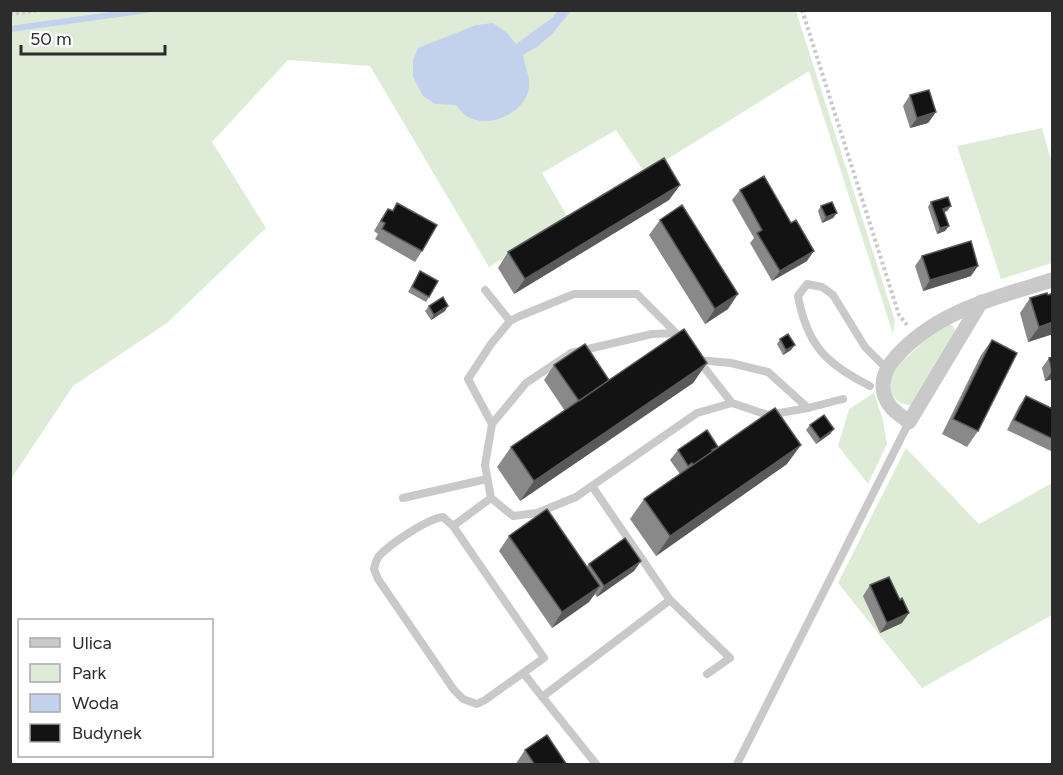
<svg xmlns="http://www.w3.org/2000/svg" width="1063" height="775" font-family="Figtree,sans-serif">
	<rect width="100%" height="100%" fill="#fff"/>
	<path fill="#ddebd7" d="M 11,11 L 796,11 L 895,321 L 893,334 L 809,71 L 645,173 L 616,130 L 542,173 L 569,219 L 489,267 L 370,66 L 288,60 L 212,142 L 266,228 L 167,323 L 73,386 L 11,479 Z
		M 1042,128 L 1052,163 L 1052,263 L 1001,279 L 957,146 Z
		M 949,324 L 952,325 L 955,330 L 953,339 L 915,405 C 894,407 888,391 890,373 L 937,329 Z
		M 874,393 L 883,420 L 887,444 L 868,484 L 838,446 L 849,409 Z
		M 906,448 L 979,524 L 1052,483 L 1052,615 L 922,688 L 838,583 Z"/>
	<path fill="#c2d2ec" d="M 558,10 L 571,11 L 552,34 L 538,46 L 523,55 C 525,68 532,79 528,92 C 521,115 486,130 465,115 C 462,113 459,108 456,105 L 435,104 L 423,96 L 413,77 L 413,60 L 418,48 L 476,25 L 493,23 L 507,33 L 516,44 L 552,18 Z"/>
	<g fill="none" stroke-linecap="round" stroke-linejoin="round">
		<path stroke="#c2d2ec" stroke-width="6" d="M 10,29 L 147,10"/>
		<path stroke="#c9c9c9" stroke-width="4" stroke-dasharray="3 3" stroke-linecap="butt" d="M 802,10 L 899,315 L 907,325
			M 10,14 L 41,10"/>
		<path stroke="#c9c9c9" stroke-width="8" d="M 485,290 L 510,321
			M 682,340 L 676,333 L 652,334 L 571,353 L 526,383 L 492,424 L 485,465 L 491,498 L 513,516 L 537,513 L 576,497 L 697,413 L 732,403 L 768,415 L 808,408 L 843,399
			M 698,360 L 731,363 L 768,372 L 808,408
			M 699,361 L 732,403
			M 870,386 C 826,364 807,345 798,296 L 807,284 L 822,287 L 833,295 L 865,347 L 886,368
			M 492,424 L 468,379 L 491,344 L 510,321 L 520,316 L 574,294 L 637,294 L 676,333
			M 403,498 L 487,479
			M 453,526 L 544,658 L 485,700 L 477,704 L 463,699 L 454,690 L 378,579 L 374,569 C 375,565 376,560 379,556 C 390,544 427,519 443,517 L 453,526 L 491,498
			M 670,600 L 730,658 L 707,674
			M 524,674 L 596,764
			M 542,697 L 670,600 L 592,486
			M 737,764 L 909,422"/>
		<path stroke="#c9c9c9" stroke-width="15" d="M 981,302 L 909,422 C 903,417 896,413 891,407 C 878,391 882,372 895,358 C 936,311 995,298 1052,280"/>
	</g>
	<path fill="#898989" d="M 910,95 L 936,112 L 928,123 L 910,128 L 903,106 Z
		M 680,185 L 669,200 L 514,294 L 498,268 L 508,252 Z
		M 740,190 L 807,261 L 772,281 L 750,243 L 754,238 L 732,200 Z
		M 931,202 L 947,211 L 944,212 L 949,226 L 945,231 L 937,234 L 928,207 Z
		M 397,203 L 422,251 L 415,262 L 375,239 L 378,234 L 374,231 L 381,219 L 388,209 L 392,211 Z
		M 821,206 L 837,213 L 833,218 L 822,223 L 818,211 Z
		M 660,220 L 728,309 L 705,324 L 649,235 Z
		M 922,256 L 971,276 L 923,291 L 915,266 Z
		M 420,271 L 429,297 L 426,302 L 408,292 Z
		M 1030,298 L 1053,334 L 1028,342 L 1020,313 Z
		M 429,306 L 445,311 L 431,320 L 425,311 Z
		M 780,339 L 791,350 L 783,355 L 777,344 Z
		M 992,340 L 978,431 L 967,447 L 942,434 L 981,355 Z
		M 1053,357 L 1053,379 L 1045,381 L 1042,368 L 1049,358 Z
		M 707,363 L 693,383 L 520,501 L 497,467 L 511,447 L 565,411 L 544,380 L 554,365 L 609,380 Z
		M 1026,396 L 1053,409 L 1053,452 L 1007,430 L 1019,406 Z
		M 810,425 L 830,434 L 816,444 L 806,430 Z
		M 716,449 L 787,464 L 656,556 L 630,519 L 644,499 L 680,474 L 670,460 L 678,450 Z
		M 509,536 L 586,567 L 589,564 L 641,561 L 634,571 L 597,597 L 595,594 L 589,602 L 552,628 L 499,551 Z
		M 870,585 L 902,623 L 880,633 L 863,596 Z
		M 525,750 L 567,765 L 515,765 Z"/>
	<path fill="#5a5a5a" d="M 936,112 L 928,123 L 910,128 L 917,118 Z
		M 680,185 L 669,200 L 514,294 L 525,279 Z
		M 951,206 L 947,211 L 939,214 L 943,209 Z
		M 837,213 L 833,218 L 822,223 L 826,217 Z
		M 949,226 L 945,231 L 937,234 L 940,228 Z
		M 814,251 L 807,261 L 772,281 L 780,271 Z
		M 978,266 L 971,276 L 923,291 L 930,280 Z
		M 738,294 L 728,309 L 705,324 L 715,309 Z
		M 448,306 L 445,311 L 431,320 L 434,315 Z
		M 1053,322 L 1053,334 L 1028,342 L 1039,327 Z
		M 795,345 L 791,350 L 783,355 L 786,350 Z
		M 707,363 L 693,383 L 520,501 L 534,481 Z
		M 1052,371 L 1053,379 L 1045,381 Z
		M 834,429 L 830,434 L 816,444 L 820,439 Z
		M 801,445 L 787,464 L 656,556 L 670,536 Z
		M 641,561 L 634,571 L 597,597 L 604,586 Z
		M 600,586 L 589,602 L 552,628 L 562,612 Z
		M 909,613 L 902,623 L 880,633 L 887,623 Z"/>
	<path fill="#131313" stroke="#5a5a5a" stroke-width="1.5" d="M 929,90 L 936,112 L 917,118 L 910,95 Z
		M 664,158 L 680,185 L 525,279 L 508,252 Z
		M 764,176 L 791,223 L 796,220 L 814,251 L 780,271 L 757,233 L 762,230 L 740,190 Z
		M 948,197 L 951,206 L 943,209 L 949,226 L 940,228 L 931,202 Z
		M 832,202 L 837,213 L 826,217 L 821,206 Z
		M 397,203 L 437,225 L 422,251 L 382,229 L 385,223 L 381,221 L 388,209 L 393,211 Z
		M 682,205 L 738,294 L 715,309 L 660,220 Z
		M 971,241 L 978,266 L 930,280 L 922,256 Z
		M 420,271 L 438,281 L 429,297 L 412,287 Z
		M 1047,293 L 1048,295 L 1053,293 L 1053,322 L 1039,327 L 1030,298 Z
		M 443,297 L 448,306 L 434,315 L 429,306 Z
		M 684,329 L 707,363 L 534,481 L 511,447 Z
		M 788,334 L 795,345 L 786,350 L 780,339 Z
		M 992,340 L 1017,353 L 978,431 L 953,419 Z
		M 585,344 L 609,380 L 579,401 L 554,365 Z
		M 1053,357 L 1053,371 L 1052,371 L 1049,358 Z
		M 1026,396 L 1053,409 L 1053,439 L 1014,420 Z
		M 775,408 L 801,445 L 670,536 L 644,499 Z
		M 824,415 L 834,429 L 820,439 L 810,425 Z
		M 707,430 L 718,447 L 712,450 L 713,451 L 693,465 L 692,463 L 688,466 L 678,450 Z
		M 547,509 L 600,586 L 562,612 L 509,536 Z
		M 625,538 L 641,561 L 604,586 L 589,564 Z
		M 889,577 L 900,600 L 902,598 L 909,613 L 887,623 L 870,585 Z
		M 547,735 L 567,765 L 535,765 L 525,750 Z"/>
	<rect width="1063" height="775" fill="none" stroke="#2c2c2c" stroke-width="24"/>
	<rect x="18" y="619" width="195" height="138" fill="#ffffff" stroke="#ababab" stroke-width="1.5"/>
	<rect x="30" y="638" width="30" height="9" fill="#c9c9c9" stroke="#ababab" stroke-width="1.5"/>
	<text x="72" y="649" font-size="18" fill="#2c2c2c">Ulica</text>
	<rect x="30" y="664" width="30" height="18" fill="#ddebd7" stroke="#ababab" stroke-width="1.5"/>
	<text x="72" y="679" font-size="18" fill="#2c2c2c">Park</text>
	<rect x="30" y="694" width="30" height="18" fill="#c2d2ec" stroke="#ababab" stroke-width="1.5"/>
	<text x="72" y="709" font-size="18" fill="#2c2c2c">Woda</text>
	<rect x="30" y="724" width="30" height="18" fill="#131313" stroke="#ababab" stroke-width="1.5"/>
	<text x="72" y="739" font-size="18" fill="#2c2c2c">Budynek</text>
	<path d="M21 45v9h144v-9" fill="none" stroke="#2c2c2c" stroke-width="3"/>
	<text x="30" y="45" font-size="18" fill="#2c2c2c" stroke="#ffffff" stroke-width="4.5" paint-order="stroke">50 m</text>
</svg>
